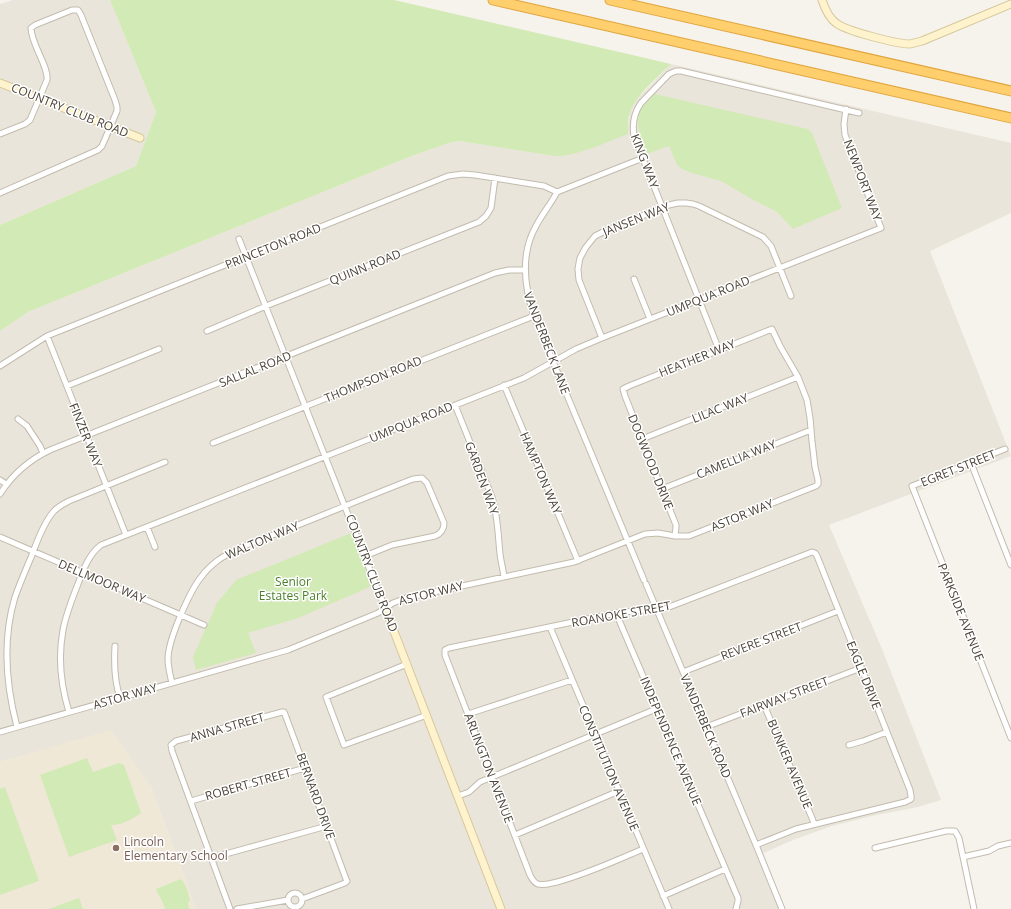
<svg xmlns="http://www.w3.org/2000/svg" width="1011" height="909" font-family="'Open Sans',sans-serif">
	<rect width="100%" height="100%" fill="#f6f3ec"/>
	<path fill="#eae5da" d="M 13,0 L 110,0 L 156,112 L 136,166 L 0,225 L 0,4 Z
		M 671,64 L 1011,143 L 1011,213 L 930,251 L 1011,456 L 829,525 L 882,649 L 941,800 L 918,807 L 872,816 L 832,826 L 793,840 L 759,855 L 782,909 L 196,909 L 151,787 L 111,731 L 0,762 L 0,331 L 28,312 L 409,157 L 449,143 L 459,141 L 554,156 L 628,134 L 628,124 L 629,113 L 636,100 Z"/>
	<path fill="#efe8d6" d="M 111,730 L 151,787 L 196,909 L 0,909 L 0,762 Z"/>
	<path fill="#d2eab5" d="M 110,0 L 394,0 L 671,64 C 657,78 637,94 630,112 C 627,119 628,126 628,134 C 606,142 576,157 554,156 L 459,141 L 449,143 L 409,157 L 28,312 L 0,331 L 0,225 L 136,166 L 156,112 Z
		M 655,94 L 808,129 L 812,133 L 842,208 L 793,229 L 777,212 L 750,198 L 721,181 L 692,173 L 682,169 L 677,165 L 669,146 L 647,154 C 642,141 634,126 640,111 C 643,105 650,99 655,94 Z
		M 351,533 L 372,586 L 298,618 L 248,633 L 256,653 L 196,670 L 193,657 L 217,603 L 236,580 Z
		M 87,758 L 93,772 L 119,763 L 124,765 L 141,813 C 132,819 123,825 111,825 L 117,840 L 69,857 L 40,775 Z
		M 5,787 L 39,881 L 0,895 L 0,789 Z
		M 181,879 C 186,884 188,893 190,900 L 188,903 L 189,909 L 165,909 L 161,898 L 159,896 L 156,889 Z
		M 79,898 L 83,909 L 49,909 Z"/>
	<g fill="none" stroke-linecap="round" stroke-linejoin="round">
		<g stroke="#c2bbae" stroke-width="7">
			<path id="street" d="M 0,134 L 25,124 L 30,120 L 47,80 C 49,67 31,44 31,28 L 35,25 L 72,10 L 78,10 L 81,15 L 115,100 L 117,107 L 117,111 L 102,146 L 98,150 L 0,193
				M 643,158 L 557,192 C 551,204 542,214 536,226 C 520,254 524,286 534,316 L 644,580
				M 239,239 L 385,608
				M 634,279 L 650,319
				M 207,331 L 266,306 L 479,222 L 486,216 L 491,208 L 495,178
				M 47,336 L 126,535
				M 602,338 L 579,280 L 578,269 L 579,263 L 580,258 L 586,247 L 595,236 L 605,231 L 669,205 L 678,203 L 686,203 L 693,204 L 699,206 L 763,237 L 771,246 L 791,296
				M 719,350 L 634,136 C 632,124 634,113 641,103 L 669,74 L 676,71 L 681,71 L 859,113
				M 0,366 L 47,336 L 448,176 L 463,174 L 475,175 L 544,186 L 557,192
				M 504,385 L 578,561
				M 67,386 L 159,349
				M 455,405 L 492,497 C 498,516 498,535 500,554 C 501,562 503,569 504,577
				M 18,419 L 27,426 L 40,446 L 43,453
				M 642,439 L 798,377
				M 213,443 L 534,316
				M 1005,449 L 912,486 L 1011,738
				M 971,463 L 1011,565
				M 0,480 L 6,484
				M 662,489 L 811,430
				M 0,494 C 12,475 29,460 50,450 L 495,273 L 509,270 L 524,270
				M 147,527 L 155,547
				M 0,537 L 204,625
				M 646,584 L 756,845 L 782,909
				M 616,613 L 738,898 L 738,901 L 736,909
				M 550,627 L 669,909
				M 115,646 C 114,664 114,681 120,697
				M 407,664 L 326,697 L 344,745 L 427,715
				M 683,672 L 838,611
				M 172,683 C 170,675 168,667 168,659 C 168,640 190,590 202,576 C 206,570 212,565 217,561 C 236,547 261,540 283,531 C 326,514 369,496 413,479 L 422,478 L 427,483 L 444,523 C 444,530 440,534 435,536 L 392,545 L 365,556
				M 764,705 L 812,818 L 814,824
				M 69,712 C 61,686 58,657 63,630 C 66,614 72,599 78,584 C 83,570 89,554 101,545 L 524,378 L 576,349 L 602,338 L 881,228 L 845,135 L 844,124 L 846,109
				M 468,714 L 572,680
				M 17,727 C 6,685 2,640 15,597 C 20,583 26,569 32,555 C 37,541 44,522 54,511 C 58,507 63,504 69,501 L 165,462
				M 706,727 L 861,668
				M 0,732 L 288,650 L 378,613 L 393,603 L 406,598 L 574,562 L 645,534 L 658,533 L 675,536 L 689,536 L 816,486 L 818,484 L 818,480 L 815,467 L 812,441 L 810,418 L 807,400 L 798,377 L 780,346 L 772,329 L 629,386 L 623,389 L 625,396 L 676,525 L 676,527 L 675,536
				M 849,745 L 863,741 L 887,732
				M 458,796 L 469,792 L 480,782 L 656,709
				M 191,801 L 305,768
				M 515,835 L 619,791
				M 875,848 L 946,831 L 955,831 L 959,838 L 974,909
				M 643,849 C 615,861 587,874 557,882 C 551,883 544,886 538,884 C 534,883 532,879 530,875 L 445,655 L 445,650 L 449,648 L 616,613 L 651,609 L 664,609 L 812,552 L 815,553 L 817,556 L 910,790 L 911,796 L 911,799 L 905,802 L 796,829 L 756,845
				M 963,857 L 989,851 L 998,846 L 1011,843
				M 211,858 L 327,826
				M288 900a7 7 0 1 1 14 0a7 7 0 1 1-14 0Z
				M 663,896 L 725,869
				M 230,909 L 172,751 L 171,745 L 176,741 L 282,712 L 284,712 L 286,717 L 346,879 L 347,881 L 345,883 L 302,899
				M 237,909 L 288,900"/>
		</g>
		<g stroke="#d6c79b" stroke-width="9">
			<path id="secondary" d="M 822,0 C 825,9 829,18 836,23 C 846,31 897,44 910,44 C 914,43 918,42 922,41 L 1011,4
				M 0,83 L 140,138
				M 385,608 L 501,909"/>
		</g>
		<g stroke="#e0a43c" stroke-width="11">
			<path id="highway" d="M 493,0 L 1011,118
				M 610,0 L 1011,91"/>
		</g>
		<use href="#street" stroke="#fff" stroke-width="5"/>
		<use href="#secondary" stroke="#fff3cd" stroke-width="7"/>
		<use href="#highway" stroke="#ffcf6e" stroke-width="9"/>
	</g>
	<circle fill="#8d6e63" stroke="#fff" stroke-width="1.5" cx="116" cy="848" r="4"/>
	<g text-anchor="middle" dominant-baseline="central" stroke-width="3" stroke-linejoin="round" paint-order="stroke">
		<g font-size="12" fill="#4b4439" stroke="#fff">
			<text transform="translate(70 110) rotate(22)">COUNTRY CLUB ROAD</text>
			<text transform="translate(645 161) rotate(69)">KING WAY</text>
			<text transform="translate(863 180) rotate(69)">NEWPORT WAY</text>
			<text transform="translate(636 219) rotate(-22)">JANSEN WAY</text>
			<text transform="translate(273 246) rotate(-22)">PRINCETON ROAD</text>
			<text transform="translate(365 267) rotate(-22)">QUINN ROAD</text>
			<text transform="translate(708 296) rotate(-22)">UMPQUA ROAD</text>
			<text transform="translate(547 343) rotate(69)">VANDERBECK LANE</text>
			<text transform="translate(697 358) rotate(-22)">HEATHER WAY</text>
			<text transform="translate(255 369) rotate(-22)">SALLAL ROAD</text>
			<text transform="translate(373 379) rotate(-22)">THOMPSON ROAD</text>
			<text transform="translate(720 408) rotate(-22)">LILAC WAY</text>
			<text transform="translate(411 422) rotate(-22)">UMPQUA ROAD</text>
			<text transform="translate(86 435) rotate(68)">FINZER WAY</text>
			<text transform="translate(736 459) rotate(-22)">CAMELLIA WAY</text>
			<text transform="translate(651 462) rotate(68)">DOGWOOD DRIVE</text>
			<text transform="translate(958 468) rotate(-22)">EGRET STREET</text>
			<text transform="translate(541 473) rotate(67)">HAMPTON WAY</text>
			<text transform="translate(482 478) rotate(70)">GARDEN WAY</text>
			<text transform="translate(742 515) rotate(-22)">ASTOR WAY</text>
			<text transform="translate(262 540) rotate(-23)">WALTON WAY</text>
			<text transform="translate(372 573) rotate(69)">COUNTRY CLUB ROAD</text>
			<text transform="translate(102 581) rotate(23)">DELLMOOR WAY</text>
			<text transform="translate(431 593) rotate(-14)">ASTOR WAY</text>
			<text transform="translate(961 612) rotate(68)">PARKSIDE AVENUE</text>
			<text transform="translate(621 614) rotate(-10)">ROANOKE STREET</text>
			<text transform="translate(761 641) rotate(-21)">REVERE STREET</text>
			<text transform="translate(864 675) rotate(68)">EAGLE DRIVE</text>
			<text transform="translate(125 696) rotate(-16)">ASTOR WAY</text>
			<text transform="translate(784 697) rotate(-21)">FAIRWAY STREET</text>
			<text transform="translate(706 726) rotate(67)">VANDERBECK ROAD</text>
			<text transform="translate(227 727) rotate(-16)">ANNA STREET</text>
			<text transform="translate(671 741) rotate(67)">INDEPENDENCE AVENUE</text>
			<text transform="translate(790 764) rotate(67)">BUNKER AVENUE</text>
			<text transform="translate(489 768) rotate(69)">ARLINGTON AVENUE</text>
			<text transform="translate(609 768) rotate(67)">CONSTITUTION AVENUE</text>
			<text transform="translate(248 784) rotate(-16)">ROBERT STREET</text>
			<text transform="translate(316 796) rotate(70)">BERNARD DRIVE</text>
		</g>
		<g font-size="12" fill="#4a7f2a" stroke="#fff">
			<text x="293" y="581">Senior<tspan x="293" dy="14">Estates Park</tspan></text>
		</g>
		<g font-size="12" fill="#785e54" stroke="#fff" text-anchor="start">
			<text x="124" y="841">Lincoln<tspan x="124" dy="14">Elementary School</tspan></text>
		</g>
	</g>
</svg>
